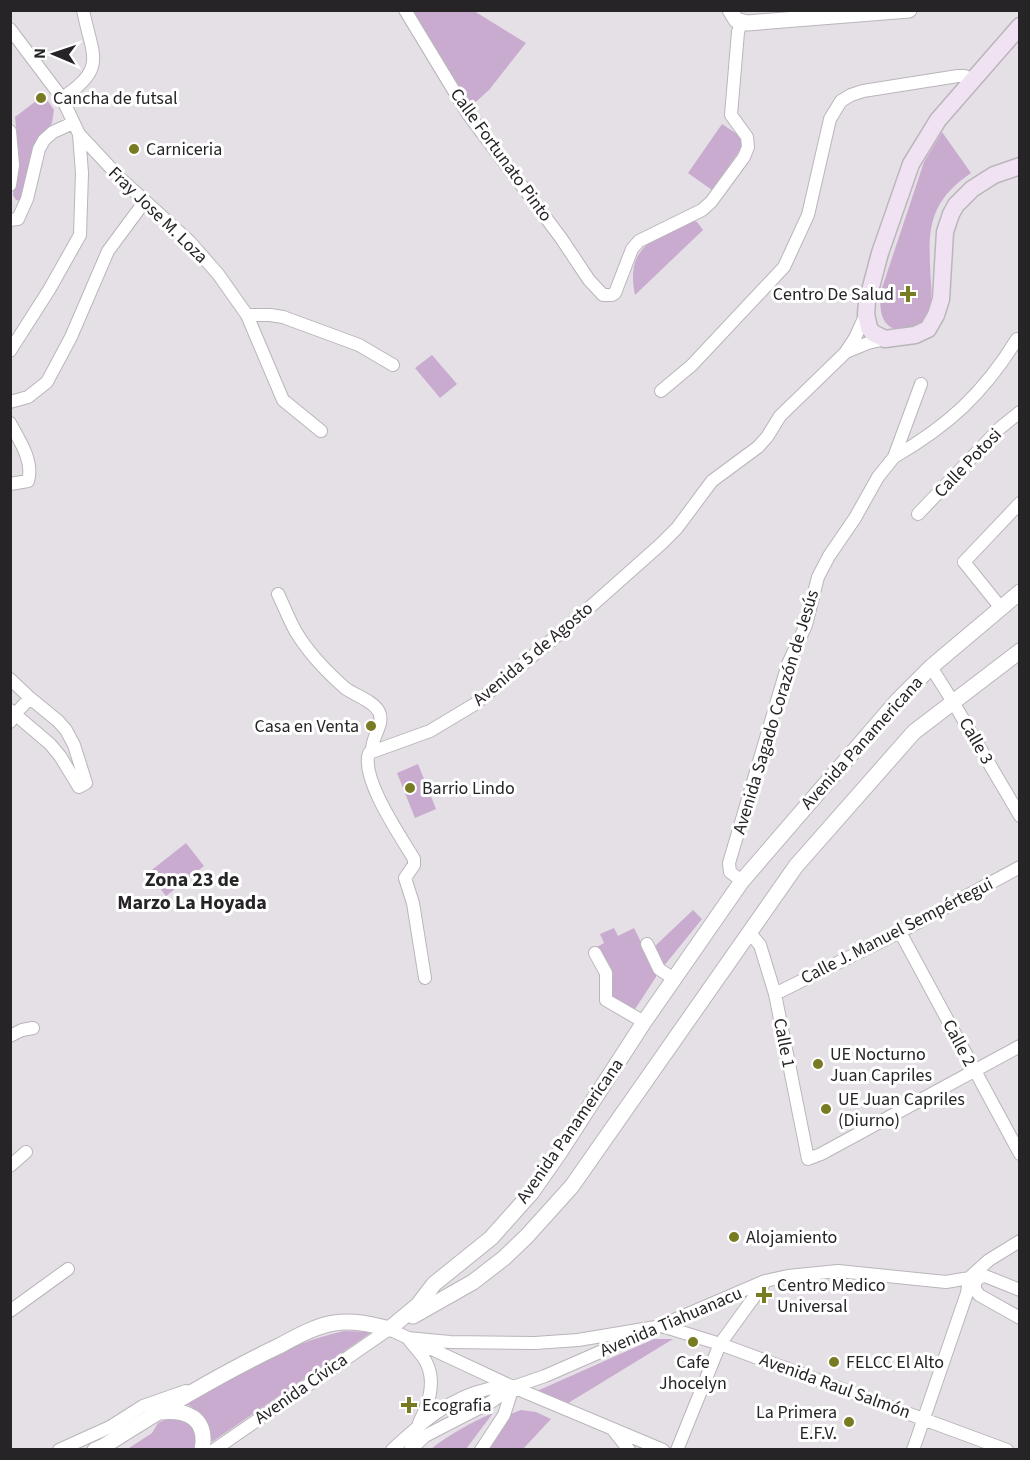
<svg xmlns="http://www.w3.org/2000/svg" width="1030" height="1460" font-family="'Source Sans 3',sans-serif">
	<rect width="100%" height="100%" fill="#e4e0e5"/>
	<path fill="#c9abd0" d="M 411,11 L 474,11 L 526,43 L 489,90 L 470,107 Z
		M 44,95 L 54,110 L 52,123 L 43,136 L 22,201 L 16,200 L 13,195 L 19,155 L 15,117 Z
		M 722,124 L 740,136 L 742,147 L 712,190 L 688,173 Z
		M 942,132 L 971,173 C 926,204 928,232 931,283 C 932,294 932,309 926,319 C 922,325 916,326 910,328 C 883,335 878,313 881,291 L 924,162 Z
		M 691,220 L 697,222 L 703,230 L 635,295 C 625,246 654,239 691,220 Z
		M 432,355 L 457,384 L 440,398 L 415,368 Z
		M 418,764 L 436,809 L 415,818 L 397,773 Z
		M 186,843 L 204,866 L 166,896 L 148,873 Z
		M 693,910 L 702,919 L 663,967 L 654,947 Z
		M 614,928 L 618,936 L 634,928 L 656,972 L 656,977 L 635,1009 L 612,999 L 595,948 L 604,943 L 600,934 Z
		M 344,1331 L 372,1332 L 212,1442 C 206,1419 207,1414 184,1403 C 233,1374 289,1343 344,1331 Z
		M 654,1339 L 673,1339 L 565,1405 L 537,1391 Z
		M 521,1410 L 536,1412 L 551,1419 L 523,1449 L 484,1450 L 508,1415 Z
		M 493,1413 L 466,1449 L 431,1449 C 450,1434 470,1423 493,1413 Z
		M 171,1417 L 193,1424 L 197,1436 L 194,1449 L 126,1450 L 152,1433 L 158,1423 Z"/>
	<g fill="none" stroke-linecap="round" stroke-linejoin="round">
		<g stroke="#bab5bb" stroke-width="14">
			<path id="minor" d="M 405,10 L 468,114 L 561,238 L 589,280 L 603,295 L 612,295 L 615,293 L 632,249 L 639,241 L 702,210 L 711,202 L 744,157 L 748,147 L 747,137 L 731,115 L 738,32 L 741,23
				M 10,29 L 62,98 L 79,134 L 122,180 L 190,242 L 218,274 L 247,315 L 283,400 L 321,431
				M 62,98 C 108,68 92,56 83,10
				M 10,131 L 13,165 L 10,185
				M 10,220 L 18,219 L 27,199 L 39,149 L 44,140 L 53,132 L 73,123
				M 247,315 L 270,315 L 283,317 L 359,345 L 393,365
				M 10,351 L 49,290 L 80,235 L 82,173 L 79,134
				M 846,352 L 868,343 L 885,339
				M 661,391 L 692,365 L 784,267 L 808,215 L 830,119 L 841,101 L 851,95 L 863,91 L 958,76 L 965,76 L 973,80
				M 10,402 L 28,397 L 47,382 L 71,337 L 108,251 L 145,201
				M 10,423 C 19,440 34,461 28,481 L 10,484
				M 894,457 C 948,426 984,393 1017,339
				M 918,514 L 1000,428 L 1020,412
				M 278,594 C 284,606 289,620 296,632 C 308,652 328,673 345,688 C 354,695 374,701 379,712 C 385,724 371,737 372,751
				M 1001,608 L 964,562 L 1020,503
				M 931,667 L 953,702 L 1020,816
				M 10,679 L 30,698 L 58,721 L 66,730 L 74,745 L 86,783 L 79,787 L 60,756 L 50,744 L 10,710
				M 10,722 L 15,714 L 30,698
				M 742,881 L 730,872 L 729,863 L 788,664 L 806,625 L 818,577 L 829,556 L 855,518 L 878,477 L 894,457 L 921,384
				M 749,932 L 760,945 L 775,994 L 808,1159 L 821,1154 L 1020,1046
				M 900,932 L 1020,1154
				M 647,944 L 659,969 L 674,979
				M 595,953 L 606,973 L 606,1000 L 644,1022
				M 425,978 L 413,903 L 405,878 L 414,865 L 414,859 C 401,837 360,778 369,753 L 430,731 L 475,704 L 571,624 L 661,544 L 677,528 L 712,481 L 758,447 L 767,437 L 780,416 L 845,353 L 855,338 L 866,314
				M 775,994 L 900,932 L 1020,867
				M 10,1036 L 22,1030 L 33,1028
				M 10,1166 L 26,1152
				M 969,1278 L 989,1260 L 1020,1241
				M 975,1282 L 975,1289 L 979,1295 L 1020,1318
				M 975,1282 L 980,1277 L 985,1276 L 1020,1290
				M 10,1311 L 68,1269
				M 660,1326 L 765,1281 L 788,1276 L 838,1271 L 946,1282 L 969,1278 L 975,1282
				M 407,1338 L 450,1342 L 535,1343 L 578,1340 L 662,1326 L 720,1344 L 1007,1450
				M 410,1341 C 415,1348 424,1356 427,1364 C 436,1384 428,1405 419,1423
				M 614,1431 L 629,1450
				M 59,1450 L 110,1427 L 143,1406 L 186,1391
				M 214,1450 L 389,1329 L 513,1387 L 663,1450
				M 392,1450 C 420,1424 450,1397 488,1389 C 496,1387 504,1388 512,1387
				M 410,1450 L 425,1436 L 491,1402 L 513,1387 L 545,1376 L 639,1335
				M 481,1450 L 504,1415 L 513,1387
				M 677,1450 L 720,1344 L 765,1282
				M 913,1450 L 967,1293 L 969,1278"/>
		</g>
		<g stroke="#bab5bb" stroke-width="17">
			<path id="tertiary" d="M 730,10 L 736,20 L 747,23 L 909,10
				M 413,1316 L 473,1282 L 504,1258 L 527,1236 L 572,1186 L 796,866 L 914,732 L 1020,651
				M 389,1329 L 418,1305 L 434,1284 L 491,1238 L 532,1192 L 560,1152 L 644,1022 L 742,881 L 898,700 L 931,667 L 1020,592
				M 160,1412 C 187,1409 208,1418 202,1450
				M 95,1450 L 104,1446 C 161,1410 218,1375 279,1346 C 296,1337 315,1326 334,1323 C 353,1320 370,1324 389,1329"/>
		</g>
		<g stroke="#bab5bb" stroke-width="19">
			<path id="secondary" d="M 1020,26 L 938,120 L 911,164 L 880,253 L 867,302 L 866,314 L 869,328 L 873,333 L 885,339 L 915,335 L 928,329 L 936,315 L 941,299 L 945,232 L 951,214 L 956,205 L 972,189 L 994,175 L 1020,166"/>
		</g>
		<use href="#minor" stroke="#fff" stroke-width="12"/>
		<use href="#tertiary" stroke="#fff" stroke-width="15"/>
		<use href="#secondary" stroke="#f0e2f3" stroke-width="16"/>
	</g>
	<g fill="#797b23" stroke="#fff" stroke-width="2">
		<circle cx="41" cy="98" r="6"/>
		<circle cx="134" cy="149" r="6"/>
		<path d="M905 285h6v6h6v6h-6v6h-6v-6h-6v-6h6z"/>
		<circle cx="371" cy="726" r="6"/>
		<circle cx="410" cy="788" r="6"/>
		<circle cx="818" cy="1064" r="6"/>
		<circle cx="826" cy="1109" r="6"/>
		<circle cx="734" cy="1237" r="6"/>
		<path d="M761 1286h6v6h6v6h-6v6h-6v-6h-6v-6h6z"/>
		<circle cx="693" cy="1342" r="6"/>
		<circle cx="834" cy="1362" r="6"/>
		<path d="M406 1396h6v6h6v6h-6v6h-6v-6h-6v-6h6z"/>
		<circle cx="849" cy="1422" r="6"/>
	</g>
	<g text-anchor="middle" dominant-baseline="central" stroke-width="6" stroke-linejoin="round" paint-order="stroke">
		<g font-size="18" fill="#262426" stroke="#fff" text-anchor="start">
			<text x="53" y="98">Cancha de futsal</text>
			<text x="146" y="149">Carniceria</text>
			<text x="894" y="294" text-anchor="end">Centro De Salud</text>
			<text x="359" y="726" text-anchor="end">Casa en Venta</text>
			<text x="422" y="788">Barrio Lindo</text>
			<text x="830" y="1054">UE Nocturno<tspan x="830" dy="21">Juan Capriles</tspan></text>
			<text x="838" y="1099">UE Juan Capriles<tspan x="838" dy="21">(Diurno)</tspan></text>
			<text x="746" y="1237">Alojamiento</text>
			<text x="777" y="1285">Centro Medico<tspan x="777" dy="21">Universal</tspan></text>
			<text x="693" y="1362" text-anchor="middle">Cafe<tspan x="693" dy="21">Jhocelyn</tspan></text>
			<text x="846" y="1362">FELCC El Alto</text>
			<text x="422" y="1405">Ecografia</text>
			<text x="837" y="1412" text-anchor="end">La Primera<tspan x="837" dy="21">E.F.V.</tspan></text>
		</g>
		<g font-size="18" fill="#262426" stroke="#fff">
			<text transform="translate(501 155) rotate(54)">Calle Fortunato Pinto</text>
			<text transform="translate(158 215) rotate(44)">Fray Jose M. Loza</text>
			<text transform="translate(968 463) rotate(-46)">Calle Potosi</text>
			<text transform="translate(533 654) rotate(-40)">Avenida 5 de Agosto</text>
			<text transform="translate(776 712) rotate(-73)">Avenida Sagado Corazón de Jesús</text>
			<text transform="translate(976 741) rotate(60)">Calle 3</text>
			<text transform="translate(862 743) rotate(-48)">Avenida Panamericana</text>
			<text transform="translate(897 931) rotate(-27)">Calle J. Manuel Sempértegui</text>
			<text transform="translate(784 1043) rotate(79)">Calle 1</text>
			<text transform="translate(959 1043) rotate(62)">Calle 2</text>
			<text transform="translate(570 1131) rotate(-55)">Avenida Panamericana</text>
			<text transform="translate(671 1322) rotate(-23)">Avenida Tiahuanacu</text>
			<text transform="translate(835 1386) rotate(20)">Avenida Raul Salmón</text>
			<text transform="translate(301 1389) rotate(-35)">Avenida Cívica</text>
		</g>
		<g font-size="20" font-weight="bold" fill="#262426" stroke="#fff">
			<text x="192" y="880">Zona 23 de<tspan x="192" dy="23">Marzo La Hoyada</tspan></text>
		</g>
	</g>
	<rect width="1030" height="1460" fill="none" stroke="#262426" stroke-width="24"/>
	<g transform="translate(54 54) rotate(272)" stroke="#ffffff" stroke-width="4.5" paint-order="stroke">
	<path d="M0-4.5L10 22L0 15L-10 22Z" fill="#262426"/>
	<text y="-9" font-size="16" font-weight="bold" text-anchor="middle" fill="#262426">N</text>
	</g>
</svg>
